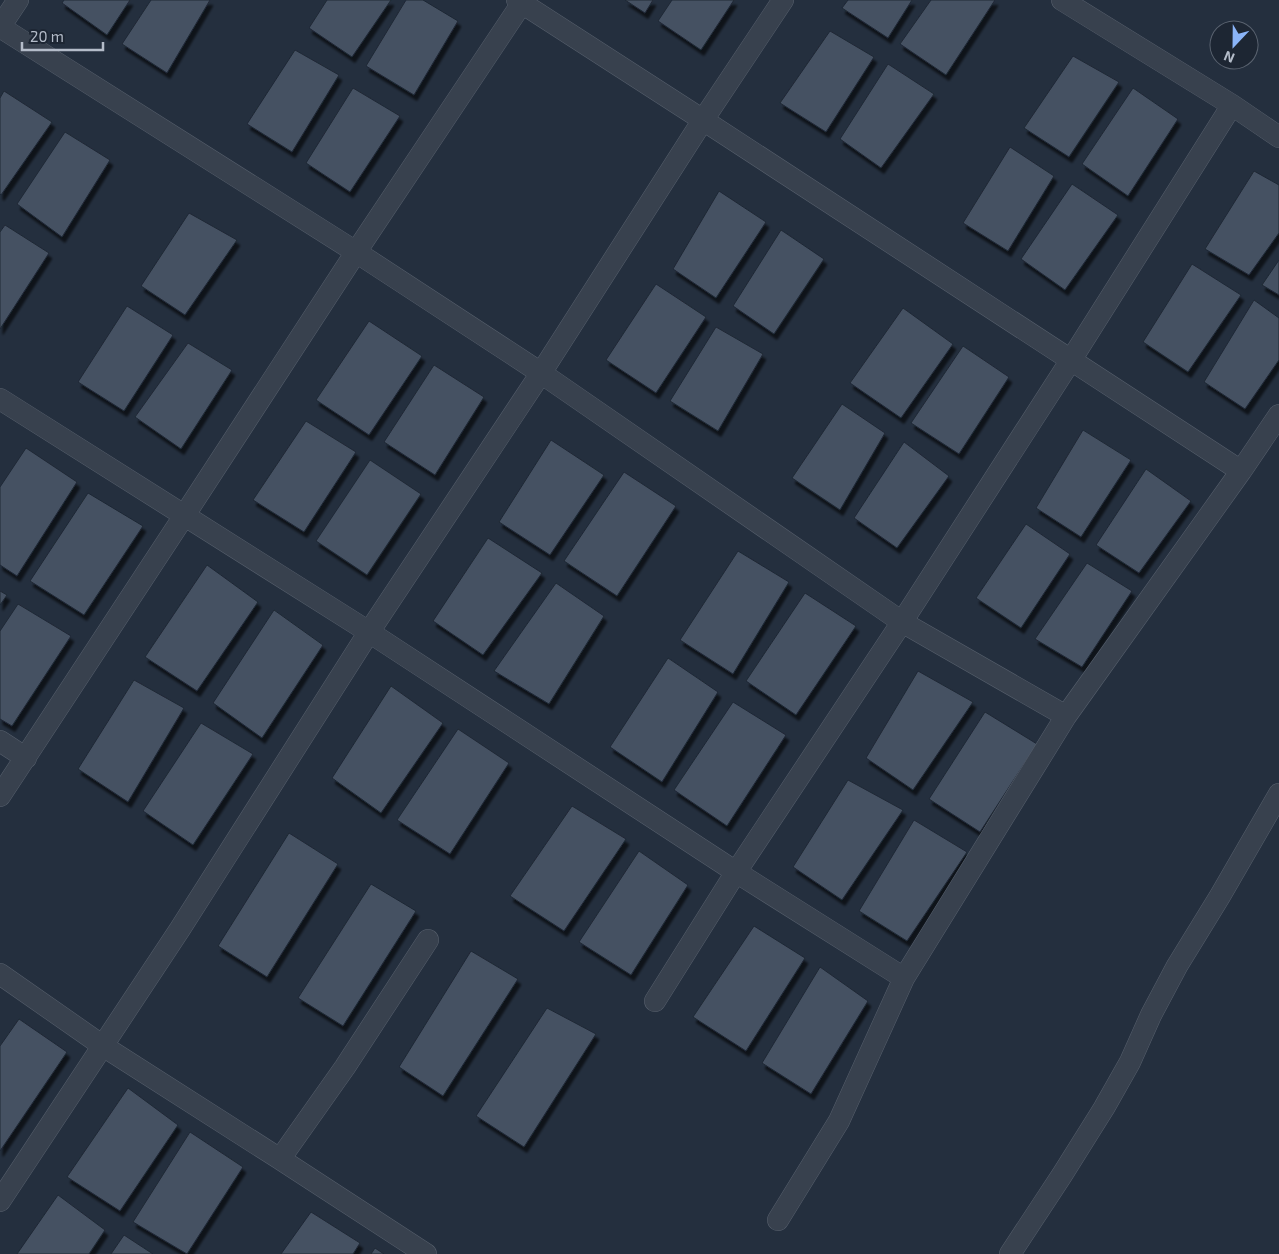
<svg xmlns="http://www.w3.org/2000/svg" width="1279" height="1254" font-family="'Exo 2',sans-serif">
	<defs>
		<filter id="shadow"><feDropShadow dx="3" dy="5.5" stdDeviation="1" flood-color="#0009"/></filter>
	</defs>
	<rect width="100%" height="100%" fill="#242f3e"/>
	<path fill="#455162" stroke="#1f2835" filter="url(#shadow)" d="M 64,0 L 130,0 L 107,35 L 62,3 Z
		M 151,0 L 210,0 L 167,73 L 122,44 Z
		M 327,0 L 391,0 L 352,57 L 309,28 Z
		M 406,0 L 423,0 L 458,21 L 414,95 L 366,66 Z
		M 625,0 L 653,0 L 645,13 Z
		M 672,0 L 734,0 L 701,50 L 658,21 Z
		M 848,0 L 912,0 L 888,38 L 842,8 Z
		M 931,0 L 995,0 L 946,75 L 900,44 Z
		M 830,31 L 874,57 L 826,132 L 780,103 Z
		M 295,50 L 339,75 L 292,152 L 247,124 Z
		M 1073,56 L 1119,82 L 1069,157 L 1024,128 Z
		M 888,64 L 934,94 L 881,168 L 840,139 Z
		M 353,88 L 400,116 L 350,192 L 306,163 Z
		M 1133,88 L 1178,119 L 1128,196 L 1082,164 Z
		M 4,91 L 52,122 L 1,195 L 0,194 L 0,98 Z
		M 65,132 L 110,160 L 62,237 L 17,204 Z
		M 1010,147 L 1054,176 L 1008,251 L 963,223 Z
		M 1254,171 L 1279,185 L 1279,233 L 1249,275 L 1205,249 Z
		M 1072,184 L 1118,215 L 1065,290 L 1021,259 Z
		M 719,191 L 766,222 L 716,298 L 673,269 Z
		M 189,213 L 237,240 L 185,315 L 141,286 Z
		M 5,225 L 49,253 L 0,329 L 0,232 Z
		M 781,230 L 824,259 L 774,334 L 733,306 Z
		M 1279,260 L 1279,295 L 1262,285 Z
		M 1192,264 L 1241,295 L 1188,372 L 1143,342 Z
		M 656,284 L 706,317 L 656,393 L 606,360 Z
		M 1254,300 L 1279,318 L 1279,360 L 1245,409 L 1204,382 Z
		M 127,306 L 173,335 L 124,411 L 78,382 Z
		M 903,308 L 953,344 L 901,418 L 850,383 Z
		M 369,321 L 422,356 L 369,435 L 316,400 Z
		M 716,327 L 763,354 L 718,431 L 670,401 Z
		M 188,343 L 232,370 L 181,449 L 135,417 Z
		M 963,346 L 1009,377 L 959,454 L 911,423 Z
		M 434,365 L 484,397 L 435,475 L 384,442 Z
		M 842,404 L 885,433 L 840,510 L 792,478 Z
		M 306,421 L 356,452 L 304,532 L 253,500 Z
		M 1083,430 L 1131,460 L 1081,537 L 1036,508 Z
		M 551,440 L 604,475 L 550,555 L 499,522 Z
		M 904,442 L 949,476 L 897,548 L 854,518 Z
		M 26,448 L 77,482 L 17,576 L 0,565 L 0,487 Z
		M 370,460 L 421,494 L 367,575 L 316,541 Z
		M 1146,469 L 1191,501 L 1139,573 L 1096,545 Z
		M 624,472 L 676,506 L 617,596 L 564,561 Z
		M 88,493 L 143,526 L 84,615 L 30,581 Z
		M 1026,524 L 1070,554 L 1021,628 L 976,598 Z
		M 488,538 L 542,573 L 483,655 L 433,621 Z
		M 738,551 L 789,582 L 733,674 L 680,640 Z
		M 1087,563 L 1132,591 L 1082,667 L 1035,639 Z
		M 207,565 L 258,602 L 197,691 L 145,657 Z
		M 556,583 L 604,616 L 549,704 L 494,671 Z
		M 0,591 L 7,595 L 0,605 Z
		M 805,593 L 856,626 L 796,715 L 746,681 Z
		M 18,604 L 71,636 L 12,726 L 0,719 L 0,631 Z
		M 274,610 L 323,645 L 262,738 L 213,703 Z
		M 668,658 L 718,692 L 662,782 L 610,747 Z
		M 918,671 L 973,702 L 913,790 L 866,758 Z
		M 134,680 L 184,708 L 128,802 L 78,769 Z
		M 391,686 L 443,723 L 381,813 L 332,778 Z
		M 733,702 L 786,735 L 727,826 L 674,790 Z
		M 985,712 L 1037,744 L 980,832 L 929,799 Z
		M 201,723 L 253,754 L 193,845 L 143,811 Z
		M 458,729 L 509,763 L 450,854 L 397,820 Z
		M 848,780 L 903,810 L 842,900 L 793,867 Z
		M 572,806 L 626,839 L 564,931 L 510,896 Z
		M 914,820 L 967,852 L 907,941 L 859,911 Z
		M 289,833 L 338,864 L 267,977 L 218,946 Z
		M 639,851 L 688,885 L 631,975 L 579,942 Z
		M 371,884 L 416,911 L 343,1026 L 298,998 Z
		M 754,926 L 805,958 L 746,1051 L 693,1017 Z
		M 471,951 L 518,979 L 443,1096 L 399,1067 Z
		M 820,967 L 868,1001 L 811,1094 L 762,1063 Z
		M 547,1008 L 596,1034 L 524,1147 L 476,1116 Z
		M 19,1019 L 67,1052 L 0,1151 L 0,1046 Z
		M 128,1088 L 178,1125 L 120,1211 L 67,1177 Z
		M 190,1132 L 243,1167 L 187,1254 L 133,1222 Z
		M 58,1195 L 105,1230 L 89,1254 L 17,1254 Z
		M 311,1212 L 360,1243 L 353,1254 L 281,1254 Z
		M 124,1235 L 153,1254 L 111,1254 Z
		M 375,1248 L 384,1254 L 371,1254 Z"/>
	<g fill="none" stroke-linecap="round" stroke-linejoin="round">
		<g stroke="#565f6c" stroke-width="22">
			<path id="street" d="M 18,0 L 0,27 L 356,252 L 541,373 L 902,622 L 1066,716
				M 517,0 L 703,120 L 1241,471
				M 1062,0 L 1232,105 L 1279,137
				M 0,399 L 369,632 L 736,872 L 902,622 L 1071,360 L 1232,105
				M 0,741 L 26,758
				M 0,796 L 184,516 L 356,252 L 524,0
				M 0,974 L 103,1046 L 280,1159 L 345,1067 L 428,940
				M 655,1001 L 736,872 L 904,978
				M 280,1159 L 426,1254
				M 0,1201 L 180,929 L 369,632 L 541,373 L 703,120 L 783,0
				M 778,1220 L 839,1121 L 904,978 L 1066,716 L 1241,471 L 1279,415
				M 1010,1254 L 1062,1175 L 1104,1108 L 1130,1062 L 1151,1015 L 1177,966 L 1220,896 L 1279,794"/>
		</g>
		<use href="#street" stroke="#38414e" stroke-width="21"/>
	</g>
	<g transform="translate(1234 45) rotate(202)"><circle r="24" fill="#1d2633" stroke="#59626f"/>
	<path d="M0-4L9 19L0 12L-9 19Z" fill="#8ab4f8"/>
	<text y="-8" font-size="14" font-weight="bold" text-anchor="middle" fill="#b4bcc9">N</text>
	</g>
	<path d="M22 42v8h81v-8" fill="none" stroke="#b4bcc9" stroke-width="2.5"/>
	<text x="30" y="42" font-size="15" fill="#b4bcc9" stroke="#1d2633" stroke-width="4" paint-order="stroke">20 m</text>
</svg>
